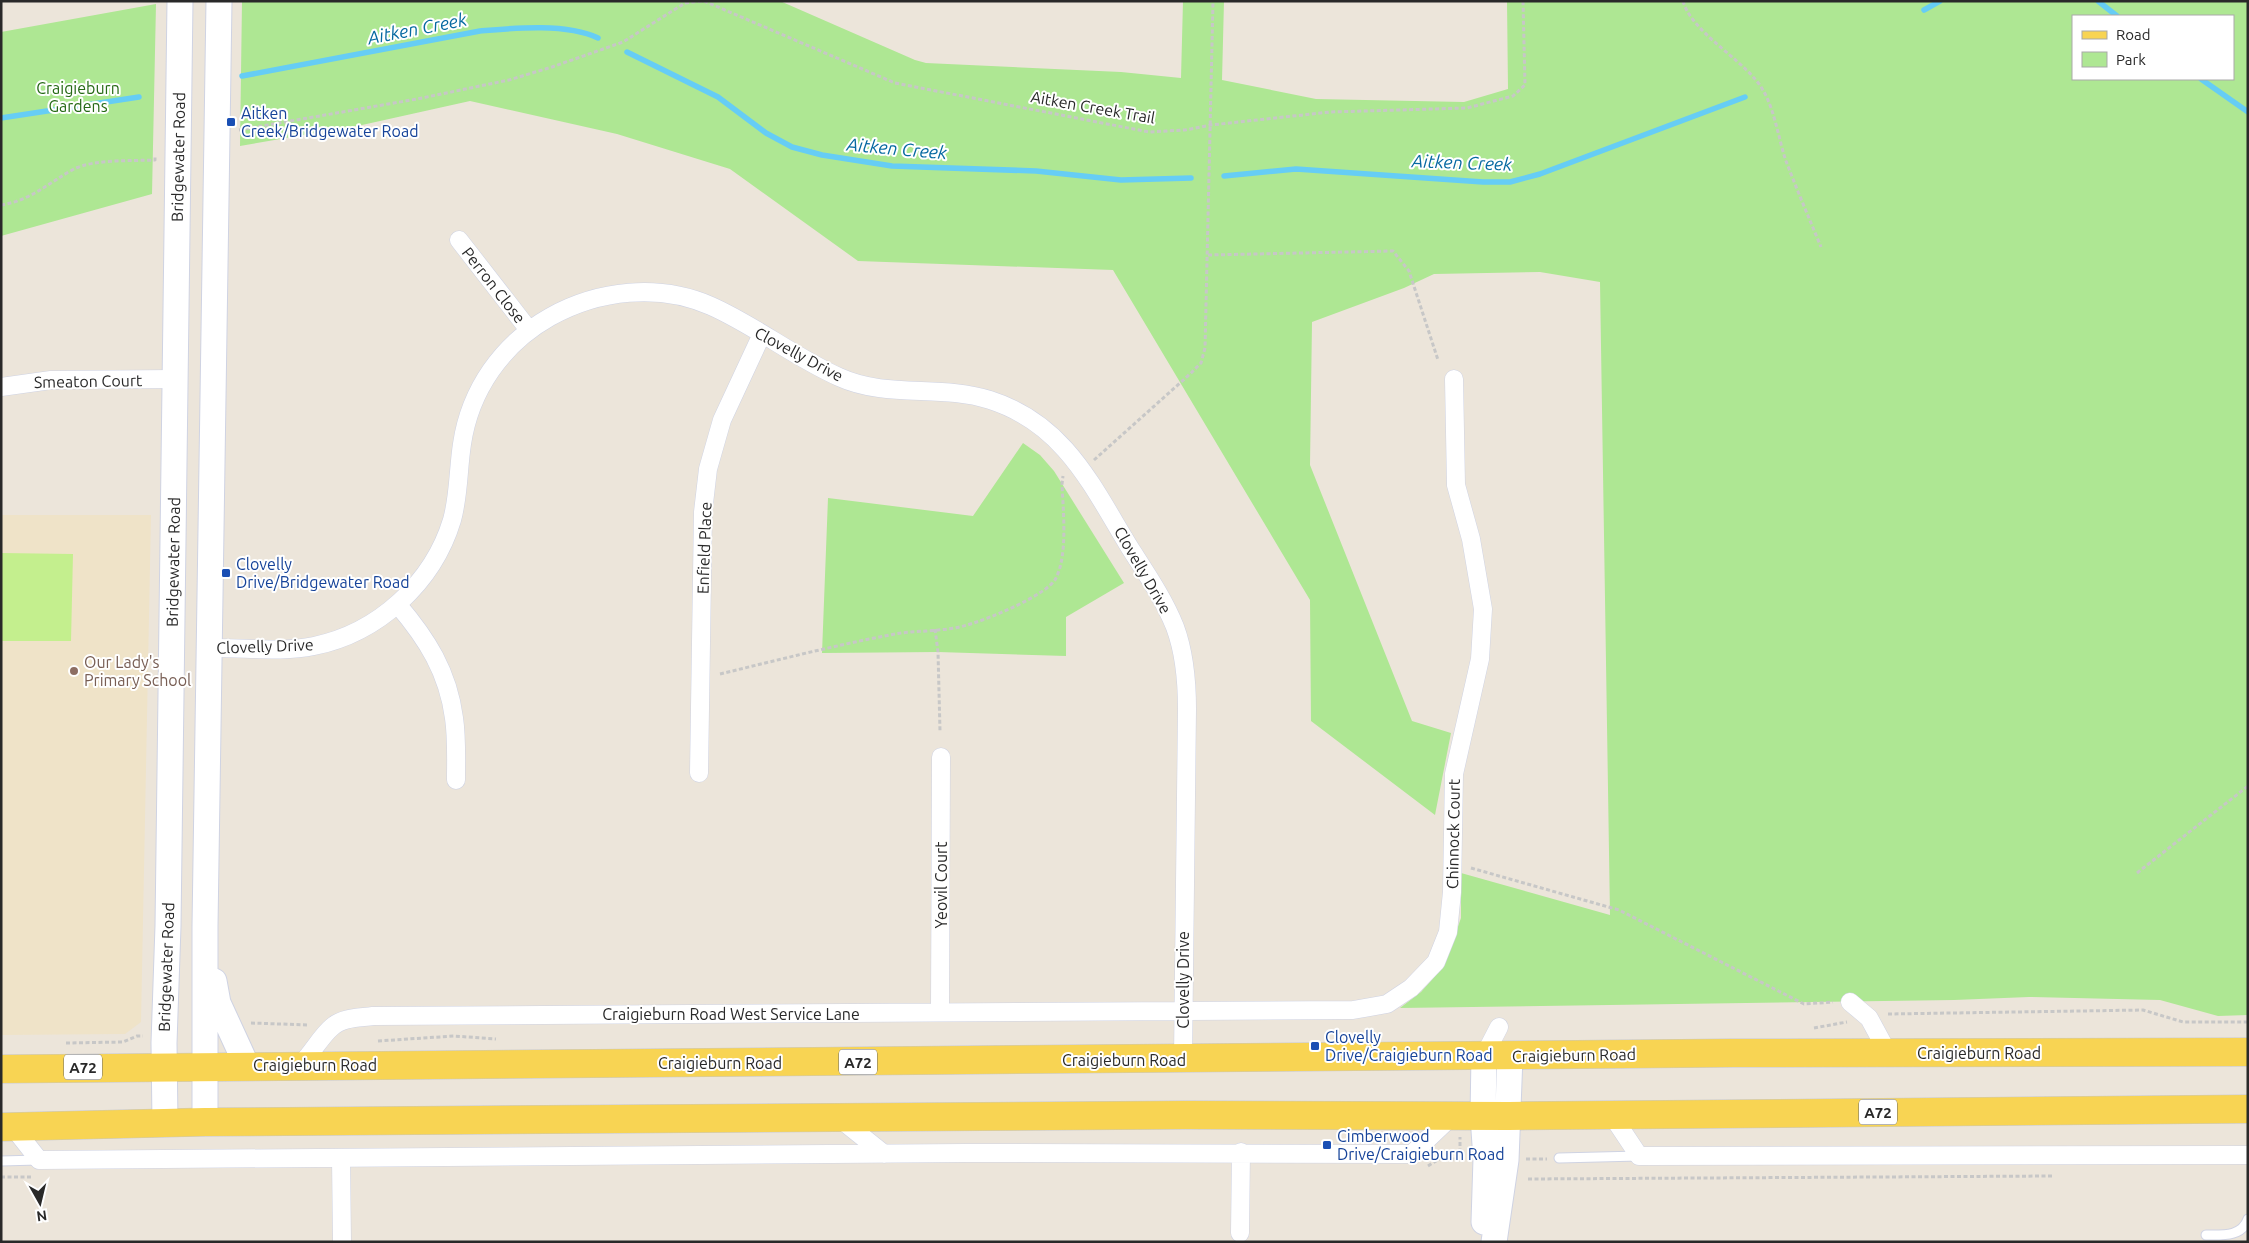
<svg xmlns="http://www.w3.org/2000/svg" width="2249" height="1243" font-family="Ubuntu,sans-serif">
	<rect width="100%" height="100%" fill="#ece5da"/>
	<path fill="#efe3c8" d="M 1,515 L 151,515 L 141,1022 L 125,1034 L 1,1035 Z"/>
	<path fill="#aee793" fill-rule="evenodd" d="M 242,1 L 780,1 L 915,60 L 926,63 L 1121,72 L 1181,78 L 1183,1 L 1224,1 L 1222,80 L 1316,99 L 1464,102 L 1508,89 L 1507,1 L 2248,1 L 2248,1015 L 2218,1016 L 2160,1000 L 2029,997 L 1954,1000 L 1400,1008 L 1421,992 L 1444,966 L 1461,918 L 1461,873 L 1610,915 L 1600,282 L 1540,272 L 1434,274 L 1404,288 L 1312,322 L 1310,465 L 1412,721 L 1451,733 L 1435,815 L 1311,721 L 1310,600 L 1113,270 L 858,261 L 730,169 L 617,134 L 470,101 L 362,125 L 240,146 ZM 2073,16 L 2233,16 L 2233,79 L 2073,79 Z
		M 156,4 L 152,194 L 1,236 L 1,32 Z
		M 1023,443 L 1040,455 L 1054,471 L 1124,583 L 1066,617 L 1066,656 L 938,652 L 822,653 L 828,498 L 973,516 Z"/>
	<path fill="#c4ef8e" d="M 1,553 L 73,554 L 71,641 L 1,641 Z"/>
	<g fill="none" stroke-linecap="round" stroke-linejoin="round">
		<path stroke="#66cdf5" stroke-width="5.5" d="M 2098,1 L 2117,16
			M 1924,10 L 1940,1
			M 627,52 L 718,97 L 766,133 L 792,147 L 822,155 L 892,166 L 1036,171 L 1121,180 L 1191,178
			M 242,76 L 480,31 C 514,28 567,23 598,38
			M 2201,79 L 2248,112
			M 1,118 L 139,97
			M 1224,176 L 1296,169 L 1483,182 L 1510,182 L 1540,174 L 1745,97"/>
		<g stroke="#cfd3e3" stroke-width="11">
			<path id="lane" d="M 1559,1158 L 1639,1156
				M 1,1161 L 38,1160
				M 2206,1235 C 2222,1235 2242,1237 2248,1219"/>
		</g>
		<g stroke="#cfd3e3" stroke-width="19">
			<path id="street" d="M 459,240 L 529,330
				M 1,387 L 51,380 L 175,379
				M 398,605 C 427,639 448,672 454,718 C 457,738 456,760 456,780
				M 209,648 C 244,647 280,653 314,646 C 378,633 433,583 452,520 C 459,495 458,470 462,444 C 470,390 502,344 550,317 C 598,290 659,283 711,306 C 756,326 794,357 839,377 C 887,399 941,384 990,400 C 1065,424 1092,486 1130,548 C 1146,573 1164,599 1175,627 C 1185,654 1187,681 1187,709 L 1183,1059
				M 699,773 L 703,512 L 708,469 L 722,420 L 762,334
				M 1850,1002 L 1869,1018 L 1888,1053
				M 940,1012 L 941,757
				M 1484,1056 L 1499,1027
				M 299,1066 C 312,1054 320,1037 332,1027 C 343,1017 360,1018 373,1016 L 1353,1010 L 1387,1004 L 1411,988 L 1436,962 L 1448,932 L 1452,892 L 1454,774 L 1480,659 L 1483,609 L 1471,539 L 1456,485 L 1454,379
				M 1611,1114 L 1639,1156 L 2248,1155
				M 839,1118 L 884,1154
				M 13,1127 L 39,1160 L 966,1153 L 1412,1154 L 1453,1115
				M 341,1158 L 342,1242
				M 1240,1233 L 1241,1152"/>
		</g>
		<g stroke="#cfd3e3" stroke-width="27">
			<path id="secondary" d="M 214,981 L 218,1003 L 247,1066
				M 1484,1056 L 1483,1116 L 1486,1159 L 1484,1222
				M 205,1122 L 205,926 L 219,1
				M 165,1123 L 164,1043 L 168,926 L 180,1
				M 1494,1242 L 1506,1160 L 1510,1056"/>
		</g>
		<g stroke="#c7c7c7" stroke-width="29">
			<path id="primary" d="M 1,1069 L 1732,1053 L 2248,1052
				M 1,1127 L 205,1122 L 1185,1115 L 1509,1116 L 2248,1109"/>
		</g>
		<path stroke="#c7c7c7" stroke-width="3" stroke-dasharray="4 2.5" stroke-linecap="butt" d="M 704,1 L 895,83 L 1149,132 L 1185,130 L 1211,125 L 1330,112 L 1467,108 L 1513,96 L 1525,85 L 1523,1
			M 1683,1 C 1691,30 1735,55 1755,79 C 1774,100 1777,135 1786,161 C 1797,190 1809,218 1821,247
			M 239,130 L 417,99 L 509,80 L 552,67 L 623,42 L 685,3 L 702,1
			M 1,205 C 32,200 48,183 74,169 C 94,159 132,161 155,160 L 155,157
			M 1208,255 L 1393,251 L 1409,271 L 1438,360
			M 1094,460 L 1190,374 L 1201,363 L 1205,348 L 1213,1
			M 935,629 L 938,652 L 940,731
			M 720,674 C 778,660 836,645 895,634 C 918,630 944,632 967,625 C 986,620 1048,595 1056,578 C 1068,554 1063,510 1062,484 L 1063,476
			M 1471,868 L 1619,910 L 1804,1004 L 1833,1002
			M 2137,873 L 2248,786
			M 1888,1014 L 2143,1010 L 2183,1022 L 2248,1022
			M 251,1023 L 309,1025
			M 1814,1028 L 1847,1022
			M 378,1041 L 454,1036 L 496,1039
			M 66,1043 L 123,1042 L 137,1036 L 143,1036
			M 1460,1159 L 1460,1137
			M 1526,1159 L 1547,1159
			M 1428,1166 L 1439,1159 L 1465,1159
			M 1,1177 L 31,1177
			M 1528,1179 L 2052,1176"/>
		<use href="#lane" stroke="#fff" stroke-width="9"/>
		<use href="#street" stroke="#fff" stroke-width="18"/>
		<use href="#secondary" stroke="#fff" stroke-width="25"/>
		<use href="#primary" stroke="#f8d453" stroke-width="28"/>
	</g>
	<g fill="#1a4fb4" stroke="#fff" stroke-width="2">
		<rect x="226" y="117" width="10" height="10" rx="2.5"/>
		<rect x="221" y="568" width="10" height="10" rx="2.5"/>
		<rect x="1310" y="1041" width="10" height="10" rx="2.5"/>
		<rect x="1322" y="1140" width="10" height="10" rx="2.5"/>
	</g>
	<circle fill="#8d6e63" stroke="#fff" stroke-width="2" cx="74" cy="671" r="5"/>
	<g text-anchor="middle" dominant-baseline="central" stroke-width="4" stroke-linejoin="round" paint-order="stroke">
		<g fill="#fff" stroke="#696969" stroke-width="1">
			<rect x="839" y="1049.5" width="38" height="25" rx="4"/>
			<rect x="64" y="1054.5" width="38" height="25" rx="4"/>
			<rect x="1859" y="1099.5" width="38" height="25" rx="4"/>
		</g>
		<g font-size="15" font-weight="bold" fill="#292929">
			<text x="858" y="1062">A72</text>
			<text x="83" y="1067">A72</text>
			<text x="1878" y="1112">A72</text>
		</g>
		<g font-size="16" fill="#266a16" stroke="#fff">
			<text x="78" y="88">Craigieburn<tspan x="78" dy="18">Gardens</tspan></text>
		</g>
		<g font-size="16" fill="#292929" stroke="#fff">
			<text transform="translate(1093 107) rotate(10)">Aitken Creek Trail</text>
			<text transform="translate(178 157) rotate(-89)">Bridgewater Road</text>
			<text transform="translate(494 285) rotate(52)">Perron Close</text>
			<text transform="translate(799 354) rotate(28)">Clovelly Drive</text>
			<text transform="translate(88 381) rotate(-1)">Smeaton Court</text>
			<text transform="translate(704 548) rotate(-88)">Enfield Place</text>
			<text transform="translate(173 562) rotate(-89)">Bridgewater Road</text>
			<text transform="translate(1143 570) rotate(60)">Clovelly Drive</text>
			<text transform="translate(265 646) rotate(-2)">Clovelly Drive</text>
			<text transform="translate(1453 834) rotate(-89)">Chinnock Court</text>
			<text transform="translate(941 885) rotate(-90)">Yeovil Court</text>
			<text transform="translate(166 967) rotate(-88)">Bridgewater Road</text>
			<text transform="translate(1183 980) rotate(-90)">Clovelly Drive</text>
			<text x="731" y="1014">Craigieburn Road West Service Lane</text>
			<text x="1979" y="1053">Craigieburn Road</text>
			<text transform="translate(1574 1055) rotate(-1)">Craigieburn Road</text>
			<text x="1124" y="1060">Craigieburn Road</text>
			<text x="720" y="1063">Craigieburn Road</text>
			<text x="315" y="1065">Craigieburn Road</text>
		</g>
		<g font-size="16" fill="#164399" stroke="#fff" text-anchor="start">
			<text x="241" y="113">Aitken<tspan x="241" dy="18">Creek/Bridgewater Road</tspan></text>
			<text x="236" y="564">Clovelly<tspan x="236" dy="18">Drive/Bridgewater Road</tspan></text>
			<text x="1325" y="1037">Clovelly<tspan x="1325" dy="18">Drive/Craigieburn Road</tspan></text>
			<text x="1337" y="1136">Cimberwood<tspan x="1337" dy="18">Drive/Craigieburn Road</tspan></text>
		</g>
		<g font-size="16" fill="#785e54" stroke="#fff" text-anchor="start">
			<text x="84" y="662">Our Lady's<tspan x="84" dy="18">Primary School</tspan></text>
		</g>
		<g font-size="18" font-style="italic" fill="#0669a1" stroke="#fff">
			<text transform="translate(417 28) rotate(-11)">Aitken Creek</text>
			<text transform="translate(897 148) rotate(5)">Aitken Creek</text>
			<text transform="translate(1462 162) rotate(2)">Aitken Creek</text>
		</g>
	</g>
	<rect width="2249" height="1243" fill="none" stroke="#292929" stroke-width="5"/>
	<rect x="2072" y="15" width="162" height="65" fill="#ffffff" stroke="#a9a9a9"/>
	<rect x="2082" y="31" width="25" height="8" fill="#f8d453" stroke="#a9a9a9"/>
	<text x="2116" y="40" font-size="15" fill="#292929">Road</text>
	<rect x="2082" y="52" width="25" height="15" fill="#aee793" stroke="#a9a9a9"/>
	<text x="2116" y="65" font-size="15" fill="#292929">Park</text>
	<g transform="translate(40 1203) rotate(172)" stroke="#ffffff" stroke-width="4" paint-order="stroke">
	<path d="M0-4L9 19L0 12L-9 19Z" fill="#292929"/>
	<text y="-8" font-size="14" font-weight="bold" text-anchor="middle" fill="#292929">N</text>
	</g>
</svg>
